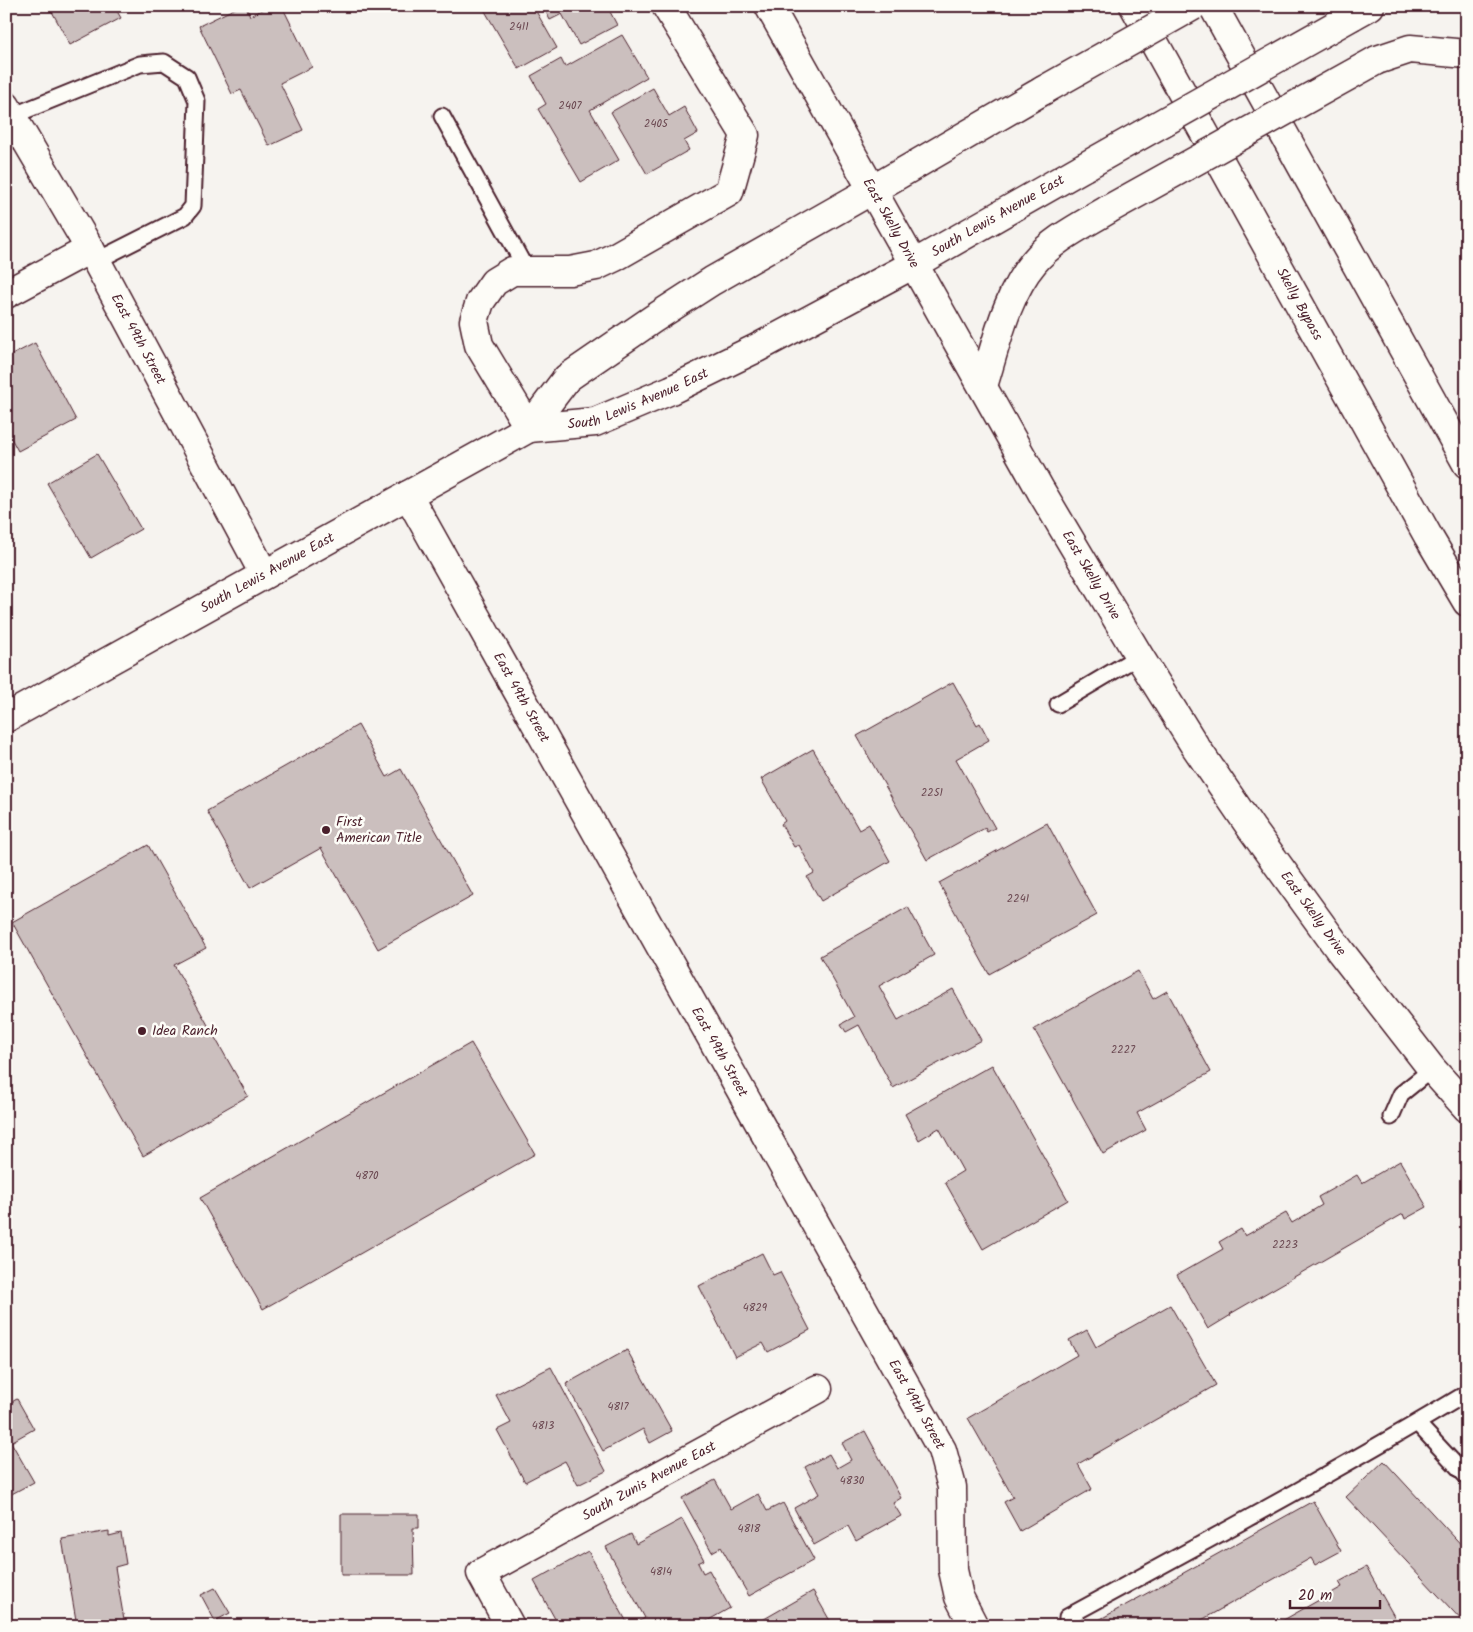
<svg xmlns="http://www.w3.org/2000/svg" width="1473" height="1632" font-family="Kalam,sans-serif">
	<rect width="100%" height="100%" fill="#f6f3ef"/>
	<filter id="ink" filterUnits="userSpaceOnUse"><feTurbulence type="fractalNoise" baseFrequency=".02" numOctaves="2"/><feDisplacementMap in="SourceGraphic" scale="10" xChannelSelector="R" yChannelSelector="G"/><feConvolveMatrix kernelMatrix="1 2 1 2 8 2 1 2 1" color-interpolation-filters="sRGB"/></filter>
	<g filter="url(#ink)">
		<path fill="#cbbfbe" stroke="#4a1f2b" d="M 49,6 L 114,6 L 121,18 L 70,45 Z
			M 240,6 L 246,6 L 250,16 L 269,6 L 282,6 L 312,67 L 280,83 L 303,130 L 269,146 L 241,90 L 232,94 L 199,26 Z
			M 482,6 L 533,6 L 557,48 L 519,69 Z
			M 543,6 L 607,6 L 617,25 L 579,45 L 562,14 L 550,20 Z
			M 622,35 L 647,77 L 590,110 L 619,160 L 581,182 L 538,109 L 546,104 L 531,76 L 561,59 L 565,67 Z
			M 653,88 L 669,116 L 684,107 L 698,133 L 684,141 L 689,150 L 647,174 L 611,112 Z
			M 35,343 L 76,420 L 18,451 L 6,429 L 6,358 Z
			M 97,454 L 141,529 L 91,558 L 47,483 Z
			M 953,682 L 977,725 L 980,723 L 989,740 L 956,759 L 995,828 L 987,832 L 985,828 L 927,860 L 857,736 Z
			M 358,725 L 387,777 L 401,769 L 473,896 L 378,949 L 321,848 L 250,888 L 207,811 Z
			M 813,749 L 859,830 L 869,824 L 890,861 L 821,901 L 807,877 L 814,873 L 799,845 L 794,847 L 781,824 L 785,821 L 761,779 Z
			M 1047,823 L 1097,915 L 989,974 L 939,883 Z
			M 148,845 L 206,948 L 174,965 L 248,1096 L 143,1156 L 12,922 Z
			M 908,907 L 934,955 L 879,986 L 898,1020 L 953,989 L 981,1040 L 893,1088 L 859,1025 L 846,1032 L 841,1024 L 854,1017 L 820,956 Z
			M 1138,971 L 1153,999 L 1167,991 L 1211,1072 L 1137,1113 L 1146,1130 L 1103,1154 L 1034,1029 Z
			M 471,1043 L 535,1154 L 263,1309 L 200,1198 Z
			M 992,1065 L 1068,1200 L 983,1249 L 945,1182 L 963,1171 L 939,1128 L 919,1140 L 905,1114 Z
			M 1400,1161 L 1427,1207 L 1405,1219 L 1403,1214 L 1230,1314 L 1231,1315 L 1208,1329 L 1177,1275 L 1223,1249 L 1219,1242 L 1241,1229 L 1245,1236 L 1286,1213 L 1292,1223 L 1322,1205 L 1318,1197 L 1357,1175 L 1362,1183 Z
			M 762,1253 L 773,1275 L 780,1272 L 810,1330 L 768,1352 L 763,1343 L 735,1357 L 699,1286 Z
			M 1170,1305 L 1216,1385 L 1078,1464 L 1092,1489 L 1020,1531 L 1004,1502 L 1013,1497 L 968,1418 L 1077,1355 L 1069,1340 L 1087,1330 L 1096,1347 Z
			M 627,1350 L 672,1431 L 650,1443 L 643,1429 L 603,1451 L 566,1384 Z
			M 551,1367 L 606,1471 L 578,1485 L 565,1461 L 525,1482 L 497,1430 L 511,1423 L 496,1395 Z
			M 17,1399 L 34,1429 L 11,1442 L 34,1482 L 6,1497 L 6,1405 Z
			M 865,1431 L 901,1498 L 893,1503 L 901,1516 L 856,1541 L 848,1526 L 814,1545 L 794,1508 L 819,1494 L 805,1467 L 829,1454 L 837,1468 L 851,1460 L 842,1443 Z
			M 1384,1461 L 1467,1551 L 1467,1626 L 1346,1497 Z
			M 715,1480 L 731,1509 L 758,1494 L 767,1511 L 783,1503 L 814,1560 L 749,1596 L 721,1547 L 712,1552 L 682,1498 Z
			M 1313,1501 L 1341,1551 L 1315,1565 L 1311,1558 L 1191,1626 L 1088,1626 Z
			M 341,1514 L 419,1514 L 419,1528 L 413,1528 L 414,1575 L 341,1575 Z
			M 682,1519 L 704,1560 L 698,1563 L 703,1573 L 709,1570 L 730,1608 L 698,1626 L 640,1626 L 638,1622 L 645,1618 L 606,1547 L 631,1534 L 636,1544 Z
			M 109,1531 L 109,1536 L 121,1533 L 126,1564 L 115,1567 L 125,1626 L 77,1626 L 62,1539 Z
			M 588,1551 L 629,1626 L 559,1626 L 534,1581 Z
			M 1366,1567 L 1395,1618 L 1381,1626 L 1273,1626 L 1342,1587 L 1339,1582 Z
			M 215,1588 L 230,1613 L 215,1621 L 201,1595 Z
			M 813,1591 L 833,1626 L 752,1626 Z"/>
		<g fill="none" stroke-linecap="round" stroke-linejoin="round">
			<g stroke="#4a1f2b" stroke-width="19">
				<path id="lane" d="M 12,116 L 140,64 L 164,62 L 187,77 L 197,101 L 193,206 L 185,216 L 96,261
					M 442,116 L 527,271
					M 1058,704 L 1139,656
					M 1391,1117 L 1401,1094 L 1432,1069
					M 1417,1423 L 1467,1477
					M 1067,1626 L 1067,1617 C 1201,1544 1336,1472 1467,1393"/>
			</g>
			<g stroke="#4a1f2b" stroke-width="31">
				<g id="street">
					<path id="s1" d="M 6,106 L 90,249 L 264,574"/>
					<path d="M 6,294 L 90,249"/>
					<path d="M 529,428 L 479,345 L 474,321 L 480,302 L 494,282 L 512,271 L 570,271 L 596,266 L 615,257 L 729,192 L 745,135 L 666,6"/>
					<path id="s2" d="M 408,495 L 942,1450 L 952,1487 L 953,1570 L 959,1597 L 974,1626"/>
					<path id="s3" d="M 510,1626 L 481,1573 L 818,1389"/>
				</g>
			</g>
			<g stroke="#4a1f2b" stroke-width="31">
				<g id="secondary">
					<path id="s4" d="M 769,6 L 1041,491 L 1139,656 L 1195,746 L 1251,828 L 1341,952 L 1432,1069 L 1467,1108"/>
					<path d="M 1352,16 L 1370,6"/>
					<path d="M 1377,60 L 1410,49 L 1467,54"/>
					<path d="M 983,386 C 996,345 1006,295 1034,262 C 1053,239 1083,225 1109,209"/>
					<path id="s5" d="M 529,428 L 595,422 L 671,390 L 757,348 L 914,264 L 1084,167"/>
					<path id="s6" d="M 6,718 L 529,428 L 567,378 L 653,319 L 712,281 L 872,190 L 1044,90"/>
				</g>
			</g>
			<g stroke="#4a1f2b" stroke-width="31">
				<g id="highway">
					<path id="s7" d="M 1134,6 L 1428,536 L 1467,602"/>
					<path d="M 1213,6 L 1467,464"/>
				</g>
			</g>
			<use href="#lane" stroke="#fdfcf7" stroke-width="15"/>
			<use href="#street" stroke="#fdfcf7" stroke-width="28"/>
			<use href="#secondary" stroke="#fdfcf7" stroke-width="28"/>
			<use href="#highway" stroke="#fdfcf7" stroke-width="28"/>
			<g stroke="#4a1f2b" stroke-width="31" stroke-linecap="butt">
				<path id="secondary-bridge" d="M 1044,90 L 1193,6
					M 1084,167 L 1352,16
					M 1109,209 L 1377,60"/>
			</g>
			<use href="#secondary-bridge" stroke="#fdfcf7" stroke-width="28"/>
		</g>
	</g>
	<g fill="#4a1f2b" stroke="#fdfcf7" stroke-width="2">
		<circle cx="326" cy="830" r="5"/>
		<circle cx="142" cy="1031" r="5"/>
	</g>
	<g text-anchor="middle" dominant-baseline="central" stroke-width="5" stroke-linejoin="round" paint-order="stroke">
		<g font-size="11" fill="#6a4750">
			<text x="519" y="27">2411</text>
			<text x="570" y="106">2407</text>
			<text x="656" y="124">2405</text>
			<text x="932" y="793">2251</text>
			<text x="1018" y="899">2241</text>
			<text x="1123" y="1050">2227</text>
			<text x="367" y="1176">4870</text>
			<text x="1285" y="1245">2223</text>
			<text x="755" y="1308">4829</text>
			<text x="618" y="1407">4817</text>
			<text x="543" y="1426">4813</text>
			<text x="852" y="1481">4830</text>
			<text x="749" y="1529">4818</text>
			<text x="661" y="1572">4814</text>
		</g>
		<g font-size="14" fill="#4a1f2b" stroke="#fdfcf7">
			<text stroke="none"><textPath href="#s5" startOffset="519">South Lewis Avenue East</textPath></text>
			<text stroke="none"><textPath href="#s4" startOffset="249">East Skelly Drive</textPath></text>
			<text stroke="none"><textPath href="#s7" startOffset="341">Skelly Bypass</textPath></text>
			<text stroke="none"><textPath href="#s1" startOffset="268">East 49th Street</textPath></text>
			<text stroke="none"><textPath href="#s5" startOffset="114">South Lewis Avenue East</textPath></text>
			<text stroke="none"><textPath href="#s6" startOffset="299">South Lewis Avenue East</textPath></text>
			<text stroke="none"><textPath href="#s4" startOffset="654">East Skelly Drive</textPath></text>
			<text stroke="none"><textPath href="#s2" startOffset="232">East 49th Street</textPath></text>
			<text stroke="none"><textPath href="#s4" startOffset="1059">East Skelly Drive</textPath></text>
			<text stroke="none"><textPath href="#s2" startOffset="638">East 49th Street</textPath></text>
			<text stroke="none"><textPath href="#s2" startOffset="1042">East 49th Street</textPath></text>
			<text stroke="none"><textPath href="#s3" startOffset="252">South Zunis Avenue East</textPath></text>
		</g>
		<g font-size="14" fill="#4a1f2b" stroke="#fdfcf7" text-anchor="start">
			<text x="336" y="822">First<tspan x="336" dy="16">American Title</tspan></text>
			<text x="152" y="1031">Idea Ranch</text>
		</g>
	</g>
	<rect width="1473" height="1632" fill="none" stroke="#fdfcf7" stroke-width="25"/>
	<rect x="12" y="12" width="1448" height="1607" fill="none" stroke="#4a1f2b" stroke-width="2" filter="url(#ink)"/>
	<path d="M1290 1600v8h90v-8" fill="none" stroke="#4a1f2b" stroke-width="2.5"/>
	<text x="1298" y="1600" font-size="15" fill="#4a1f2b" stroke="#fdfcf7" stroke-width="4" paint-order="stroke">20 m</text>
</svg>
